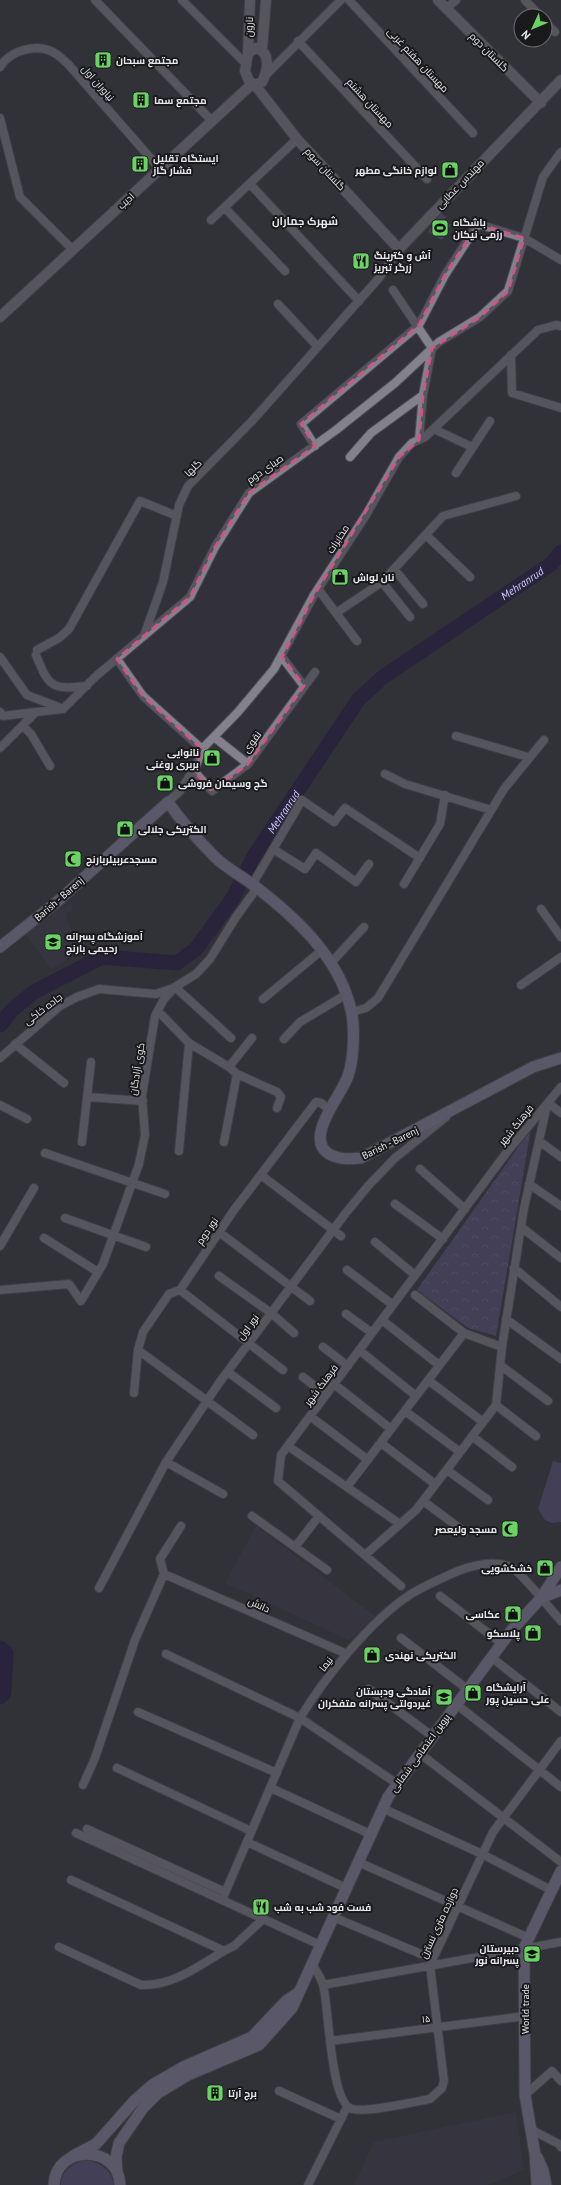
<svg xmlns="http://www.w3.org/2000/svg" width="561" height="2185" font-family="'PT Sans',Cairo,sans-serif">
	<defs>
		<pattern id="park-crowns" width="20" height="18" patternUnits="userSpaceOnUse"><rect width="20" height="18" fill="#57517d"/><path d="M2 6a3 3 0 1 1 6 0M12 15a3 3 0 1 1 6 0" fill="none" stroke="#6f6a90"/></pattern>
	</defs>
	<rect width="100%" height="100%" fill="#323139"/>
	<path fill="#3c3b48" d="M 71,903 L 73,910 L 65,914 L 79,952 L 51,969 L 24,932 L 58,907 L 61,909 Z
		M 256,1526 L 375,1616 L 349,1640 L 225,1583 Z
		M 516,2112 L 524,2170 L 487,2185 L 354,2185 L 374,2142 Z"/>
	<path fill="#57517d" d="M 441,213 L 446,217 L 444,220 L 451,225 L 442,240 L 428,232 Z
		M 553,1461 L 561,1463 L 561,1522 L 552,1523 L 545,1520 L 538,1509 Z
		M 87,2160 C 101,2163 112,2170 114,2185 L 61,2185 C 61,2170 74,2162 87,2160 Z"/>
	<path fill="url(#park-crowns)" d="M 531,1129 L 496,1336 L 468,1328 L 417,1290 Z"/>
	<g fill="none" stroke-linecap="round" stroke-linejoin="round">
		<g stroke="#1f1442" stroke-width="15">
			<path id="s1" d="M 0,1025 L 12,1010 L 34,992 L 102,957 L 177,963 L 196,949 L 233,898 L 254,856 L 358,700 L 383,677 L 551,564 L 561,552"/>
			<path d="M 0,1648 L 6,1653 L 4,1693 L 0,1697"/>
		</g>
		<g stroke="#4f4f56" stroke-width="10">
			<path id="minor" d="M 95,0 L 212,121
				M 182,0 L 246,64
				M 349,0 L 473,133
				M 525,0 L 540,16
				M 446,9 L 456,0
				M 545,22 L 555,32
				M 298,41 L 427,179
				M 0,67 C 10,50 39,42 56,54 C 60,56 64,61 68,64 L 160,169
				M 265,76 L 341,0
				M 0,118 L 20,197 L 73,250
				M 250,184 L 359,301
				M 225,208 L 285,271
				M 211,220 L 297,139
				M 393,290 L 432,348
				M 278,304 L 318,347
				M 511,355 L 512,393 L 561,408
				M 434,429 L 472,447
				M 419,440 L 423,395 L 432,348
				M 315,446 L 301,424 L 419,325 L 445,275 L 478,224 L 524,238 L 561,260
				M 350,457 L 371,433 L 423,395
				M 456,473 L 490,421
				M 426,535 L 470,577
				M 394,569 L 423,604
				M 382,582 L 410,617
				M 318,589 L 357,641
				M 336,613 L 382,582 L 443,516 L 516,496
				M 144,636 L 163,582 L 179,505 L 188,486 L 252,421 L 379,278 L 399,249
				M 37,650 L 59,638 L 69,629 L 140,501 L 177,516
				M 36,655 C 49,687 51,690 87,686
				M 0,657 L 27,695 L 61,708
				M 282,657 L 304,686
				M 117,659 L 143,696 L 202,749
				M 0,712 L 3,716 L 36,712
				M 23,726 L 31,734 L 50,766
				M 456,736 L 528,757
				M 214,737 L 248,764
				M 0,748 L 36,712 L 63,709 L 95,677 L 190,597 L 215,547 L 249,493 L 336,430 L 395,383 L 439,342 L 480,317 L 508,291 L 543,177 L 561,152
				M 193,770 L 212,791 L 248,764 L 315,672
				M 385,774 L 405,784 L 491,810
				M 168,802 L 180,791 L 196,766 L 202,749 L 238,712 L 274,669 L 314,595 L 366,515 L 399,457 L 412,443 L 425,437 L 538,330 L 556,325 L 561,326
				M 273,849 L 305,869 L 316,853 L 356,882 L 369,864
				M 404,884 L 440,824 L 445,795
				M 252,885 L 302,800 L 334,822 L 345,808 L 420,858
				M 541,909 L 561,937
				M 330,964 L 364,927
				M 521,985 L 561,957
				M 175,987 L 231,1038
				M 263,999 L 321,951
				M 158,1011 L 189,1043 L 179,1151
				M 352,1012 L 366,1008 L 378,998 L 504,789 L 544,740
				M 284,1039 L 300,1022 L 347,994
				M 189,1043 L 229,1067 L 237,1074 L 277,1092 L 281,1097 L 277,1108
				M 15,1044 L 64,1083
				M 0,1058 L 60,1006 L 77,997 L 99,989 L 156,994 L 173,988
				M 229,1067 L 252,1038
				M 87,1097 L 143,1101
				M 548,1103 L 561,1113
				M 0,1105 L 27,1119
				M 539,1141 L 561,1157
				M 82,1142 L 91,1062
				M 224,1142 L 237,1074
				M 45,1153 L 165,1194
				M 420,1169 L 465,1209
				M 261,1175 L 341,1236
				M 529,1184 L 561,1206
				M 395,1204 L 443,1239
				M 65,1218 L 146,1247
				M 521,1227 L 561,1258
				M 219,1232 L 310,1301
				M 44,1238 L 98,1272
				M 375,1242 L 415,1275
				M 0,1246 L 34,1188
				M 514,1268 L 561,1307
				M 347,1270 L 393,1305
				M 219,1276 L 271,1313 L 294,1333
				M 0,1290 L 69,1284 L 81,1301 L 103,1264 L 139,1164 L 145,1135 L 142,1096 L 155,1016 L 164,999 L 175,987 L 196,974 L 210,959 L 236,917 L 257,888
				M 180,1290 L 283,1370
				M 415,1295 L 464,1333
				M 346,1314 L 372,1333
				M 506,1319 L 561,1359
				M 382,1320 L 439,1365
				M 323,1347 L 348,1366
				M 138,1350 L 253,1435
				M 359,1350 L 416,1396
				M 500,1365 L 548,1401
				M 228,1372 L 276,1408
				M 303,1377 L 326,1395
				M 428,1380 L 483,1422
				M 334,1384 L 391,1429
				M 134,1393 L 138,1350 L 143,1332 L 169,1294 L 180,1290 L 234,1210 L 316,1102 L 321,1103 L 330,1110
				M 496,1405 L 536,1436
				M 405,1411 L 460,1452
				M 310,1416 L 368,1460
				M 472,1436 L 512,1467
				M 381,1443 L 435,1484
				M 288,1446 L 400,1524
				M 166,1462 L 223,1494
				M 447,1470 L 488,1500
				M 347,1487 L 464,1333 L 502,1347
				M 423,1501 L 465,1532
				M 252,1516 L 327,1570
				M 295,1547 L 319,1516
				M 365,1555 L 416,1510 L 496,1405 L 502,1347 L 524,1208 L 547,1105
				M 164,1574 L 347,1654
				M 401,1586 L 278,1481 L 281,1455 L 507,1152 L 561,1087
				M 99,1588 L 166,1462 L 219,1383 L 345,1214 L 368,1186 L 395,1158 L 446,1117
				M 440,1596 L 501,1643
				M 401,1638 L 467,1689
				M 166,1654 L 300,1718 L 396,1783
				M 491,1657 L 561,1712
				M 369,1689 L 432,1736
				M 456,1704 L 561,1787
				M 138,1712 L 277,1773
				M 419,1753 L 561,1862
				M 117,1768 L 251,1831
				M 83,1785 L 95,1758 L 135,1640 L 164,1574 L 160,1559 L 181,1526
				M 271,1788 L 370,1834
				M 382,1808 L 482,1854 L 551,1890
				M 87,1829 L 225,1892
				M 76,1833 L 320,1945
				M 247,1842 L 346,1888
				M 358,1862 L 529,1938
				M 71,1880 L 224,1951 L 234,1946 L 262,1920
				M 222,1900 L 300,1718 C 325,1677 371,1620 411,1594 C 426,1585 442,1578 458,1571 C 474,1565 495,1560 511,1567 C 520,1571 552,1611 561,1621
				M 333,1917 L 433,1959
				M 59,1947 L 141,1985 C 173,1986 197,1967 224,1951
				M 312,1963 C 315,1970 321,1977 323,1985 C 329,2006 330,2103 352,2109 C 366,2113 414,2102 430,2099 L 442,2088 L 444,2081 L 430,1965 L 493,1832 L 561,1741
				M 323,1985 L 561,1942
				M 330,2041 L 525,2016
				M 279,2091 L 341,2119
				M 525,2095 L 552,2071 L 561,2081
				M 530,2129 L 559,2144 L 561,2147
				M 308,2185 L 347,2107"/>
		</g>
		<g stroke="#4f4f56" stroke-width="12">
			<path id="tertiary" d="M 438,0 L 541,103
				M 256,48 C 271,52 268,70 262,82 L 255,85 L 249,81 L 245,71 L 248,53 Z
				M 262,50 L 266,0
				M 248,53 L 250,0
				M 255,85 L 297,139 L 399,249 L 561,80
				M 0,317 L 252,84"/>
		</g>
		<g stroke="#4f4f56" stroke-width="13">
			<path id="secondary" d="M 0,947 L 58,901 L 168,802 C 181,821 199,841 215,857 C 226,868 240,875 252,884 C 294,916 339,956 351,1010 C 355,1027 354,1059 348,1076 C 342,1095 303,1138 329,1154 C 340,1160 350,1159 361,1158 L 533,1067 L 561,1058
				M 541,1598 L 561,1590
				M 73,2156 L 96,2144 L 135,2100 L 152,2085 L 183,2067 L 252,2037 L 286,2001 L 298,1993
				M 537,2157 L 543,2170 L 546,2185
				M 117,2172 L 116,2157 L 119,2143 L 143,2108 L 158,2093 L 188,2075 L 259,2045 L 292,2008 L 388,1797 L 511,1631 L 541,1598 L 561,1567
				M 54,2185 C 55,2144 119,2144 120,2185
				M 537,2185 L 535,2154 L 525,2095 L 524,1948 L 561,1871"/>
		</g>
		<use href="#minor" stroke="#83828c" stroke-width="8"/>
		<use href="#tertiary" stroke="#83828c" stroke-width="10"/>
		<use href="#secondary" stroke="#8985a2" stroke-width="11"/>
	</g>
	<path d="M0 0H561V2185H0ZM 478,224 L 524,238 L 508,291 L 480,317 L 432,348 L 423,395 L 419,440 L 399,457 L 314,595 L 282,657 L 304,686 L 248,764 L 212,791 L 193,770 L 202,749 L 143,696 L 117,659 L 190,597 L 215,547 L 249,493 L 315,446 L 301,424 L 419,325 L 445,275 Z" fill="#323139" fill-opacity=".55" fill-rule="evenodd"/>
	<path fill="none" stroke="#cd5686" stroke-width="3" stroke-dasharray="8 5" stroke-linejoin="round" d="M 478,224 L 524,238 L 508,291 L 480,317 L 432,348 L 423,395 L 419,440 L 399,457 L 314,595 L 282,657 L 304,686 L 248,764 L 212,791 L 193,770 L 202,749 L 143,696 L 117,659 L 190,597 L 215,547 L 249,493 L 315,446 L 301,424 L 419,325 L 445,275 Z"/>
	<defs>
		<g id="building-square" transform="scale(0.9)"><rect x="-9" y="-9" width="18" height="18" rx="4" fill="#6bd363" stroke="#1a1a1d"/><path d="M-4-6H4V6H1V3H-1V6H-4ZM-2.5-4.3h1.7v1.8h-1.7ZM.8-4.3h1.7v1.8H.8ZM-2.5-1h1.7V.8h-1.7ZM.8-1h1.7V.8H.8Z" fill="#111"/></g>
		<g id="shop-square" transform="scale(0.9)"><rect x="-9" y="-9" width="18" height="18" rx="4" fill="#6bd363" stroke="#1a1a1d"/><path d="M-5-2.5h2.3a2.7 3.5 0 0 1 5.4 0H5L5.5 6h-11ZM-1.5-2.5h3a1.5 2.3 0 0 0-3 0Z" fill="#111"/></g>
		<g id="stadium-square" transform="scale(0.9)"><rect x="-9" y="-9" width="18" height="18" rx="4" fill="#6bd363" stroke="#1a1a1d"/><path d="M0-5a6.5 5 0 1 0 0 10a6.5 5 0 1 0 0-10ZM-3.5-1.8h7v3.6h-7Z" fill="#111"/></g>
		<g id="restaurant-square" transform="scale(0.9)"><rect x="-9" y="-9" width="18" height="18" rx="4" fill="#6bd363" stroke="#1a1a1d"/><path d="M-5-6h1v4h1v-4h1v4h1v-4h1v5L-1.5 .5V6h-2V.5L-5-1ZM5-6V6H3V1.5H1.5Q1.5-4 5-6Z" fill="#111"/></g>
		<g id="mosque-square" transform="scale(0.9)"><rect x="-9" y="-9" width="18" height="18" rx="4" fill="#6bd363" stroke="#1a1a1d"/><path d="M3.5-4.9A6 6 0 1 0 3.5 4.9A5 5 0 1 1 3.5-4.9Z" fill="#111"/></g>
		<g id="school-square" transform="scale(0.9)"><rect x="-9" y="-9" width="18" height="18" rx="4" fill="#6bd363" stroke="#1a1a1d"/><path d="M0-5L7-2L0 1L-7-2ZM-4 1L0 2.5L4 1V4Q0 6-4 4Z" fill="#111"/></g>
	</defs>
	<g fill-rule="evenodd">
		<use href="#building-square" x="103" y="60"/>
		<use href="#building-square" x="141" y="100"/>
		<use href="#building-square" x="140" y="164"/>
		<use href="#shop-square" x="450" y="170"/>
		<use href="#stadium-square" x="440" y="228"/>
		<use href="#restaurant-square" x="361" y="261"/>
		<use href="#shop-square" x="340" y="577"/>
		<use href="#shop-square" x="212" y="758"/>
		<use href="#shop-square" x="165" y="783"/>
		<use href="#shop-square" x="125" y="829"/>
		<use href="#mosque-square" x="73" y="859"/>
		<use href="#school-square" x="53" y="942"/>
		<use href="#mosque-square" x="510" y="1529"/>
		<use href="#shop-square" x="545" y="1568"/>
		<use href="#shop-square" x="513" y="1614"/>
		<use href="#shop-square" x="533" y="1633"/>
		<use href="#shop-square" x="372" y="1655"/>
		<use href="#shop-square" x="473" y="1693"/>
		<use href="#school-square" x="444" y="1697"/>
		<use href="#restaurant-square" x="261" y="1907"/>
		<use href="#school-square" x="532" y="1954"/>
		<use href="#building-square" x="215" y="2093"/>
	</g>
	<g text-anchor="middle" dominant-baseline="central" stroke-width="4" stroke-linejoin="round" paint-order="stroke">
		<g font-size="10" fill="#e7e7ec" stroke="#1a1a1d">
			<text transform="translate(249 27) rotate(-88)">نارون</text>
			<text transform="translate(489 52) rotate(45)">گلستان دوم</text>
			<text transform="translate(418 60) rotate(47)">مهستان هفتم غربی</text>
			<text transform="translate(98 83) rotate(49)">نیاوران اول</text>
			<text transform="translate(370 103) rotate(47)">مهستان هشتم</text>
			<text transform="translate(325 169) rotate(47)">گلستان سوم</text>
			<text transform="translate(460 184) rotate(-46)">مهندس عطایی</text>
			<text transform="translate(126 201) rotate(-43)">ادیب</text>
			<text transform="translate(193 468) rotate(-44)">گلها</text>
			<text transform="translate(265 469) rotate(-35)">صبای دوم</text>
			<text transform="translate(338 539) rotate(-57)">مخابرات</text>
			<text transform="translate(252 742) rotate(-54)">نقوی</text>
			<text transform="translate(59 899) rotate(-41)">Barish - Barenj</text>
			<text transform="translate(43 1009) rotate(-37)">جاده خاکی</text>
			<text transform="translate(137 1069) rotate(-81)">کوی آزادگان</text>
			<text transform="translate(516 1125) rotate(-51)">فرهنگ شهر</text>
			<text transform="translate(390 1143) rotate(-26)">Barish - Barenj</text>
			<text transform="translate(207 1231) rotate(-56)">نور دوم</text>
			<text transform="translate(248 1327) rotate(-53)">نور اول</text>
			<text transform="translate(321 1385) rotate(-53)">فرهنگ شهر</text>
			<text transform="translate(259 1605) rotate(24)">دانش</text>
			<text transform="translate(326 1664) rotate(-51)">نیما</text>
			<text transform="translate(420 1753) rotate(-54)">پروین اعتصامی شمالی</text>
			<text transform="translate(439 1923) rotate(-65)">دوازده متری نسترن</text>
			<text transform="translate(525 2009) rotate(-90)">World trade</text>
			<text transform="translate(426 2019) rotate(-7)">۱۵</text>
		</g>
		<g font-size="10" font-weight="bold" fill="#e7e7ec" stroke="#1a1a1d" text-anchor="start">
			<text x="116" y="60">مجتمع سبحان</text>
			<text x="154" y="100">مجتمع سما</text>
			<text x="153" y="158">ایستگاه تقلیل<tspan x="153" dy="12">فشار گاز</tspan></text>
			<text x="437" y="170" text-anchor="end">لوازم خانگی مطهر</text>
			<text x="453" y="222">باشگاه<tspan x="453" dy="12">رزمی نیکان</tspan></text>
			<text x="374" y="255">آش و کترینگ<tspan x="374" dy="12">زرگر تبریز</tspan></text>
			<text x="353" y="577">نان لواش</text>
			<text x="199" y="752" text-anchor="end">نانوایی<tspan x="199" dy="12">بربری روغنی</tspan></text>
			<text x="178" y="783">گچ وسیمان فروشی</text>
			<text x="138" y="829">الکتریکی جلالی</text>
			<text x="86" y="859">مسجدعربیلربارنج</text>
			<text x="66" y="936">آموزشگاه پسرانه<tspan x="66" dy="12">رحیمی بارنج</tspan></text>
			<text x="497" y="1529" text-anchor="end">مسجد ولیعصر</text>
			<text x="532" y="1568" text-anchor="end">خشکشویی</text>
			<text x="500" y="1614" text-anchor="end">عکاسی</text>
			<text x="520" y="1633" text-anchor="end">پلاسکو</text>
			<text x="385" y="1655">الکتریکی نهندی</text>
			<text x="486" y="1687">آرایشگاه<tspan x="486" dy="12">علی حسین پور</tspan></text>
			<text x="431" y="1691" text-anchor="end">آمادگی ودبستان<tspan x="431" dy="12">غیردولتی پسرانه متفکران</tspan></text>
			<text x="274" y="1907">فست فود شب به شب</text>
			<text x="519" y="1948" text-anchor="end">دبیرستان<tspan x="519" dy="12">پسرانه نور</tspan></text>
			<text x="228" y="2093">برج آرتا</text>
		</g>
		<g font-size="11" font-weight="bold" fill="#e7e7ec" stroke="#1a1a1d">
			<text x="305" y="221">شهرک جماران</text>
		</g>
		<g font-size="11" font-style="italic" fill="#cfcbfc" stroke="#1a1a1d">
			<text stroke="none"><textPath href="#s1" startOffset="722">Mehranrud</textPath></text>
			<text stroke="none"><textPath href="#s1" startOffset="386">Mehranrud</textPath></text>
		</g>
	</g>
	<g transform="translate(533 28) rotate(226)"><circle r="19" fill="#1a1a1d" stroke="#6c6c70"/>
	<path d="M0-3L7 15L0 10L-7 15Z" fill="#6bd363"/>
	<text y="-6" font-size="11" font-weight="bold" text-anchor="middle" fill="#e7e7ec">N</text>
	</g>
</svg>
